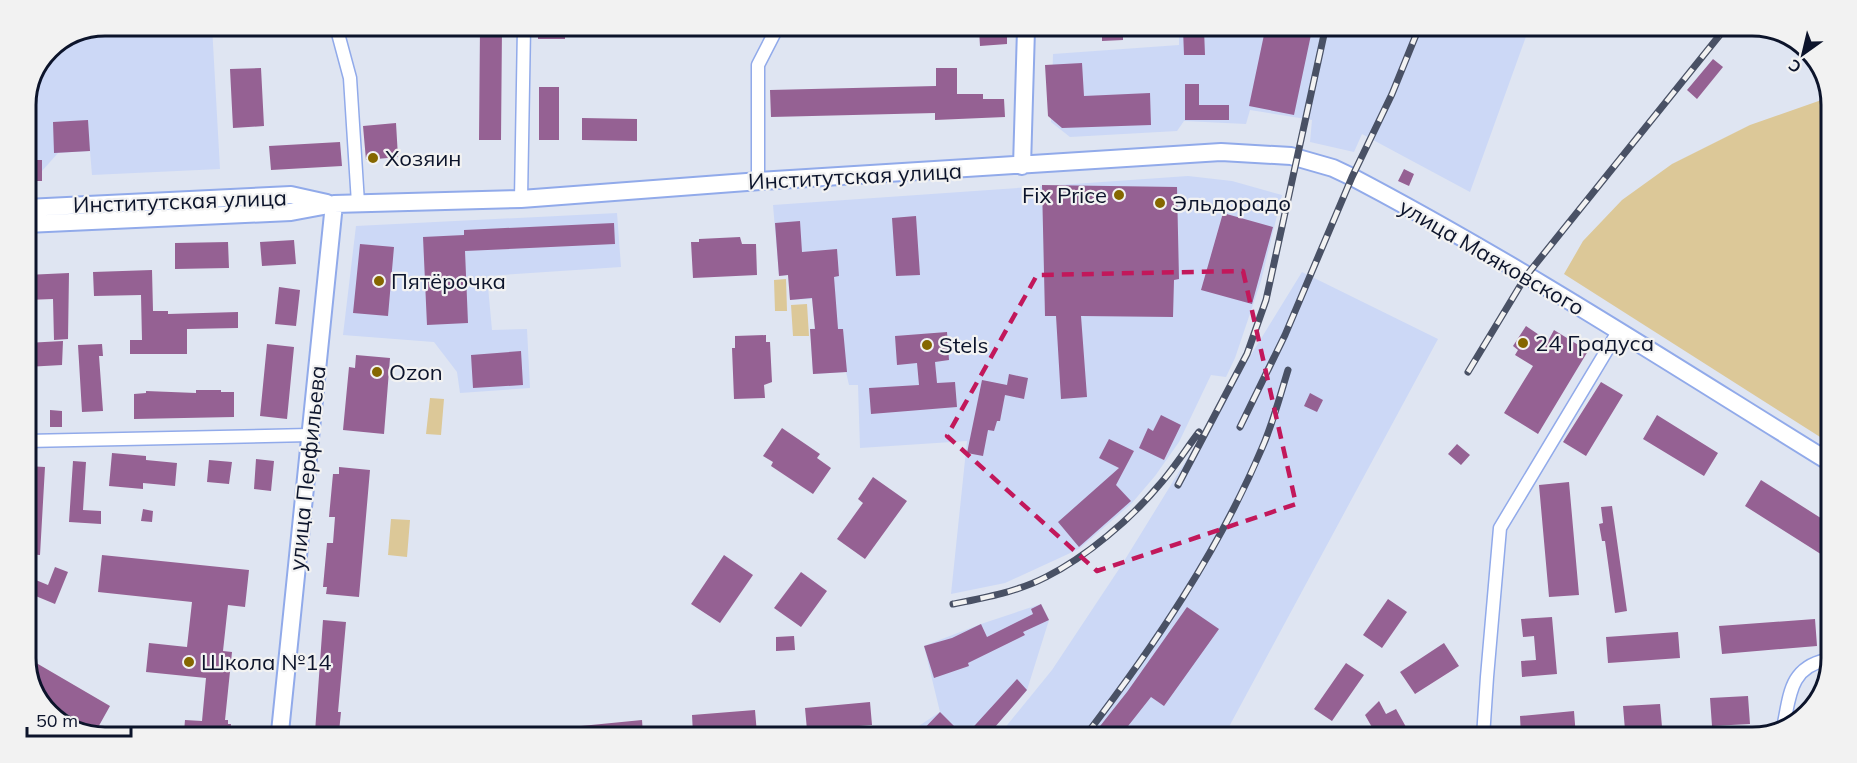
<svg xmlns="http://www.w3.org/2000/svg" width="1857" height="763" font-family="Mulish,sans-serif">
	<rect width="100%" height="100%" fill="#dfe5f2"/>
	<path fill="#ccd8f6" d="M 105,26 L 212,26 L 220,169 L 92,175 L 90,151 L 58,153 L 42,171 L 26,171 L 26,100 L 49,49 Z
		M 1179,29 L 1528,31 L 1470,192 L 1362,134 L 1354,152 L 1310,142 L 1312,120 L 1250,110 L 1246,124 L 1184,121 L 1177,131 L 1070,137 L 1051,122 L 1053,54 L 1179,45 Z
		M 1188,176 L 1232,181 L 1282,195 L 1261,281 L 1235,358 L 1226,377 L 1211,375 L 1179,442 L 1155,476 L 1132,503 L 1079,549 L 1005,583 L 951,594 L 967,441 L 860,448 L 858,385 L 849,385 L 846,372 L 813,374 L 810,329 L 815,328 L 812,299 L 790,300 L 788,275 L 779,276 L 773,205 Z
		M 617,213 L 621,267 L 487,276 L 492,330 L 527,329 L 530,388 L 460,393 L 457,372 L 434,342 L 343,335 L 356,226 Z
		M 1302,272 L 1438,339 L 1224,736 L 999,735 L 1052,670 L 1121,566 Z
		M 1041,604 L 1049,620 L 1027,690 L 988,735 L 905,735 L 940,712 L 924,646 L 981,624 Z"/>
	<path fill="#dcc898" d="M 1830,97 L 1831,100 L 1828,442 L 1564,274 L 1583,241 L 1622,200 L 1672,164 L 1750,125 Z
		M 786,279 L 787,311 L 775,311 L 774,280 Z
		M 807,304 L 809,336 L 793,336 L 791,305 Z
		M 430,398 L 444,399 L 441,435 L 426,434 Z
		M 391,519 L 410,520 L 407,557 L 388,555 Z"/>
	<path fill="#956193" d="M 480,27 L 502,27 L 501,140 L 479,140 Z
		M 538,27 L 565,27 L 565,39 L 538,39 Z
		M 979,29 L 1007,29 L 1007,44 L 980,46 Z
		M 1102,29 L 1123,29 L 1123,40 L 1102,41 Z
		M 1183,29 L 1204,29 L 1205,55 L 1184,55 Z
		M 1265,30 L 1312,30 L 1294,115 L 1249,106 Z
		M 1713,59 L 1723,67 L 1697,99 L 1687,90 Z
		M 1082,63 L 1084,96 L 1150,93 L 1151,125 L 1062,128 L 1048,116 L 1045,65 Z
		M 261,68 L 264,126 L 233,128 L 230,69 Z
		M 936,68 L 957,68 L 957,94 L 983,94 L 983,99 L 1004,99 L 1005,117 L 935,120 L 935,113 L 771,117 L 770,90 L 936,86 Z
		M 1185,84 L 1199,84 L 1199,105 L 1229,105 L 1229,120 L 1185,120 Z
		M 539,87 L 559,87 L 559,140 L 539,140 Z
		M 582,118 L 637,119 L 637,141 L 582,140 Z
		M 88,120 L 90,151 L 54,153 L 53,122 Z
		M 396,123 L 398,157 L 366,160 L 363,126 Z
		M 340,142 L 342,166 L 271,170 L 269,146 Z
		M 26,160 L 42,160 L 42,181 L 26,181 Z
		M 1404,169 L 1414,174 L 1409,186 L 1398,181 Z
		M 1042,185 L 1177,187 L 1179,279 L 1174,280 L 1173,317 L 1081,316 L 1087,397 L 1061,399 L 1056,316 L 1045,316 Z
		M 1223,213 L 1273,227 L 1252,304 L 1201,290 Z
		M 916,216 L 920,275 L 896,276 L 892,218 Z
		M 800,221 L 802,252 L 837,249 L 839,276 L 834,277 L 838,329 L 843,329 L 847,372 L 813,374 L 810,329 L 815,329 L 812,298 L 790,300 L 788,275 L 779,276 L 775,223 Z
		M 614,223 L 615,244 L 465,251 L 468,323 L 427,325 L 423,237 L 464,235 L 464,230 Z
		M 740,237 L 742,244 L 756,244 L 757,275 L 693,278 L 691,242 L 699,242 L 699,239 Z
		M 294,240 L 296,264 L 262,266 L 260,242 Z
		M 228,242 L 229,268 L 175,269 L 175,243 Z
		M 360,244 L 394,247 L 388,316 L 353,313 Z
		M 152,270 L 153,311 L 168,311 L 168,314 L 238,312 L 238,328 L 187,329 L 187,354 L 130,354 L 130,340 L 142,340 L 141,295 L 94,296 L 93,272 Z
		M 69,273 L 68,339 L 54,340 L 53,299 L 26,300 L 26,275 Z
		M 279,287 L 300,290 L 296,326 L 275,324 Z
		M 1526,326 L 1548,341 L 1554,330 L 1588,351 L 1538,434 L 1504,413 L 1533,366 L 1515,355 L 1518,350 L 1513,346 Z
		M 947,332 L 949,360 L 935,362 L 937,383 L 955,382 L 957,407 L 871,414 L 869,388 L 919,385 L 917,363 L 897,365 L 895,336 Z
		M 766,335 L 766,342 L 770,342 L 772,382 L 764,385 L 765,398 L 734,399 L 732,348 L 735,348 L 735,336 Z
		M 63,341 L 62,365 L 26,367 L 26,343 Z
		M 102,344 L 103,356 L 99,356 L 103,411 L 82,412 L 78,345 Z
		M 267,344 L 294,347 L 287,419 L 260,416 Z
		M 521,351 L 523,385 L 473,388 L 471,355 Z
		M 356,355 L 390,358 L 384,434 L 343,430 L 349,367 L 355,368 Z
		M 1009,374 L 1028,378 L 1024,399 L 1005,395 L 1000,421 L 997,421 L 994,431 L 988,430 L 983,456 L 967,453 L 982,380 L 1007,385 Z
		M 1601,382 L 1623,395 L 1586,456 L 1563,442 Z
		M 196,390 L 221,390 L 221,392 L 234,392 L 234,417 L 134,419 L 134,394 L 146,393 L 146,391 L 196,393 Z
		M 26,392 L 37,392 L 36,413 L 26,413 Z
		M 1310,393 L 1323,400 L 1317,412 L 1304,406 Z
		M 50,410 L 62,411 L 62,427 L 50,427 Z
		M 1161,415 L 1181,425 L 1164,460 L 1139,448 L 1148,428 L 1153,431 Z
		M 1657,415 L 1718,453 L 1704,476 L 1643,439 Z
		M 782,428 L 820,454 L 817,458 L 831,468 L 813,494 L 771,466 L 773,462 L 763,456 Z
		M 1109,439 L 1134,451 L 1116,485 L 1131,501 L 1079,547 L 1058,522 L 1119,468 L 1099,458 Z
		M 1457,444 L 1470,455 L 1461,465 L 1448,454 Z
		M 112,453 L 146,456 L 146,460 L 177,463 L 175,486 L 143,483 L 143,489 L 109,486 Z
		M 256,459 L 274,461 L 271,491 L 254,489 Z
		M 209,460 L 232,462 L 229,484 L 207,482 Z
		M 73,461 L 86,462 L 83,510 L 101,511 L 101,524 L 69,522 Z
		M 26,466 L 45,467 L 40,555 L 26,554 Z
		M 339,467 L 370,470 L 359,597 L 326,594 L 327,587 L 323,587 L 327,543 L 333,543 L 335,517 L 329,517 L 333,474 L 339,474 Z
		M 873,477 L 907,501 L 865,559 L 837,539 L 863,503 L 858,499 Z
		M 1761,480 L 1827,522 L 1827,558 L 1745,506 Z
		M 1569,482 L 1579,595 L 1549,597 L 1539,485 Z
		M 1612,506 L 1627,611 L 1615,613 L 1605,541 L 1602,541 L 1599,524 L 1603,523 L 1601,507 Z
		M 143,509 L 153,511 L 152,522 L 141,521 Z
		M 102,555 L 249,570 L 245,607 L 228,605 L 223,651 L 232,652 L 225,720 L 228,720 L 228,724 L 231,724 L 230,732 L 184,732 L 185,720 L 202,721 L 206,678 L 146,672 L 149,643 L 187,647 L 192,602 L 98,592 Z
		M 724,555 L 753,575 L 720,623 L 691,604 Z
		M 55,567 L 68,572 L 55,604 L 26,592 L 26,576 L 48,585 Z
		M 801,572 L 827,591 L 801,627 L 774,608 Z
		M 1388,599 L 1407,612 L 1382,648 L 1363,635 Z
		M 1041,604 L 1049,620 L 1023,632 L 1025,635 L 968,663 L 969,666 L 934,678 L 924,646 L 952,638 L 981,624 L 987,637 L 1033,614 L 1031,609 Z
		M 1187,607 L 1219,629 L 1164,706 L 1151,697 L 1121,735 L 1093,735 L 1127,692 Z
		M 1552,617 L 1557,674 L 1522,677 L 1521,661 L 1536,660 L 1534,636 L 1523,637 L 1521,619 Z
		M 1815,619 L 1817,646 L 1722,654 L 1719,626 Z
		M 323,620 L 346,622 L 338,712 L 341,712 L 339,732 L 315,732 Z
		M 1678,632 L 1680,658 L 1608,663 L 1606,637 Z
		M 794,636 L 795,650 L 776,651 L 776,637 Z
		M 1444,643 L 1459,666 L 1415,694 L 1400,672 Z
		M 26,657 L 110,706 L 96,731 L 38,697 L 26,663 Z
		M 1346,663 L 1364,675 L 1332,721 L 1314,709 Z
		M 1017,679 L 1027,690 L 988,735 L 966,735 Z
		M 1748,696 L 1750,724 L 1712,726 L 1710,698 Z
		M 1379,701 L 1386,714 L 1396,709 L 1411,736 L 1377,736 L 1365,715 Z
		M 870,702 L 872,725 L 807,730 L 805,708 Z
		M 1660,704 L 1662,727 L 1625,730 L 1623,706 Z
		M 755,710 L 757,734 L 693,734 L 692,715 Z
		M 1574,711 L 1576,737 L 1521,737 L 1520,716 Z
		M 940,712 L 963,735 L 918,735 Z
		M 642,720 L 643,734 L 581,733 L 581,726 Z"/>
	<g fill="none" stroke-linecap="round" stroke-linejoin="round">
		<g stroke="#91aaea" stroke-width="15">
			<path id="street" d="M 336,26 L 350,78 L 358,203
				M 758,181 L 758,65 L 777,28
				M 521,199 L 524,27
				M 26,441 L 310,435
				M 1783,728 C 1790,696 1789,668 1826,660
				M 1483,737 L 1487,677 L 1500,528 L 1619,330"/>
		</g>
		<g stroke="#91aaea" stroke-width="20">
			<path id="secondary" d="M 1022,166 L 1026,29
				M 26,208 L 291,195 L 327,203
				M 26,224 L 291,212 L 334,204 L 521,199 L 760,181 L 1221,152 L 1291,156 L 1333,168 L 1352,177 C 1516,263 1671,364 1828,461
				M 280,732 L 334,204"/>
		</g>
		<use href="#street" stroke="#fff" stroke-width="12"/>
		<use href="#secondary" stroke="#fff" stroke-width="16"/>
		<g stroke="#495165" stroke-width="7">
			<path id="rail" d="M 1468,372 L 1526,276 L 1723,31
				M 1240,427 L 1285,335 L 1352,177 L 1392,94 L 1418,30
				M 1178,485 L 1247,354 L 1266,300 L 1325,30
				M 953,604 C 984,598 1017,592 1046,577 C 1086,557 1131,519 1160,484 C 1174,468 1186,449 1199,432
				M 1086,735 C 1154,646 1218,552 1262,448 C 1273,423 1280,396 1288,370"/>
		</g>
		<use href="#rail" stroke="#f2f2f2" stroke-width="4.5" stroke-dasharray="14" stroke-linecap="butt"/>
	</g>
	<path fill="none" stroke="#c2185b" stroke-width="4.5" stroke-dasharray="12 8" stroke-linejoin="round" d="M 1243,271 L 1296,504 L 1097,571 L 947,436 L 1037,275 Z"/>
	<g fill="#856700" stroke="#f2f2f2" stroke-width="2">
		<circle cx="373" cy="158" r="6"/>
		<circle cx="1119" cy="195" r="6"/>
		<circle cx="1160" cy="203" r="6"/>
		<circle cx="379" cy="281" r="6"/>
		<circle cx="1523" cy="343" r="6"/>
		<circle cx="927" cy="345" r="6"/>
		<circle cx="377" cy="372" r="6"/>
		<circle cx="189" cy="662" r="6"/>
	</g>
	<g text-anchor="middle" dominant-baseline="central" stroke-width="4.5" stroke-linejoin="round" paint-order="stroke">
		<g font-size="22" fill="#0c142b" stroke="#f2f2f2" text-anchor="start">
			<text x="385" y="158">Хозяин</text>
			<text x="1107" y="195" text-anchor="end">Fix Price</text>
			<text x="1172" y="203">Эльдорадо</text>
			<text x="391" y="281">Пятёрочка</text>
			<text x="1535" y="343">24 Градуса</text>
			<text x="939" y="345">Stels</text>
			<text x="389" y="372">Ozon</text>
			<text x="201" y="662">Школа №14</text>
		</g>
		<g font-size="22" fill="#0c142b" stroke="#f2f2f2">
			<text transform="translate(855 176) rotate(-3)">Институтская улица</text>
			<text transform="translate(180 201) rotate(-2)">Институтская улица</text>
			<text transform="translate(1492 257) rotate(30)">улица Маяковского</text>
			<text transform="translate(307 468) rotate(-84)">улица Перфильева</text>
		</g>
	</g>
	<path d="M0 0H1857V763H0ZM105 36H1752A69 69 0 0 1 1821 105V658A69 69 0 0 1 1752 727H105A69 69 0 0 1 36 658V105A69 69 0 0 1 105 36Z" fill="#f2f2f2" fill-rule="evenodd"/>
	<path fill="none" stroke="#0c142b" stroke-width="3" d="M105 36H1752A69 69 0 0 1 1821 105V658A69 69 0 0 1 1752 727H105A69 69 0 0 1 36 658V105A69 69 0 0 1 105 36Z"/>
	<g transform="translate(1803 54) rotate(214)" stroke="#f2f2f2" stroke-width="4.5" paint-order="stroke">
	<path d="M0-4.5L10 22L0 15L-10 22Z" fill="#0c142b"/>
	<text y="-9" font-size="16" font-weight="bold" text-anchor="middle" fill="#0c142b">С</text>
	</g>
	<path d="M27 727v9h104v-9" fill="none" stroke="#0c142b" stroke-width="3"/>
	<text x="36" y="727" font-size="18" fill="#0c142b" stroke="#f2f2f2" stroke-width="4.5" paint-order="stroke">50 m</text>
</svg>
